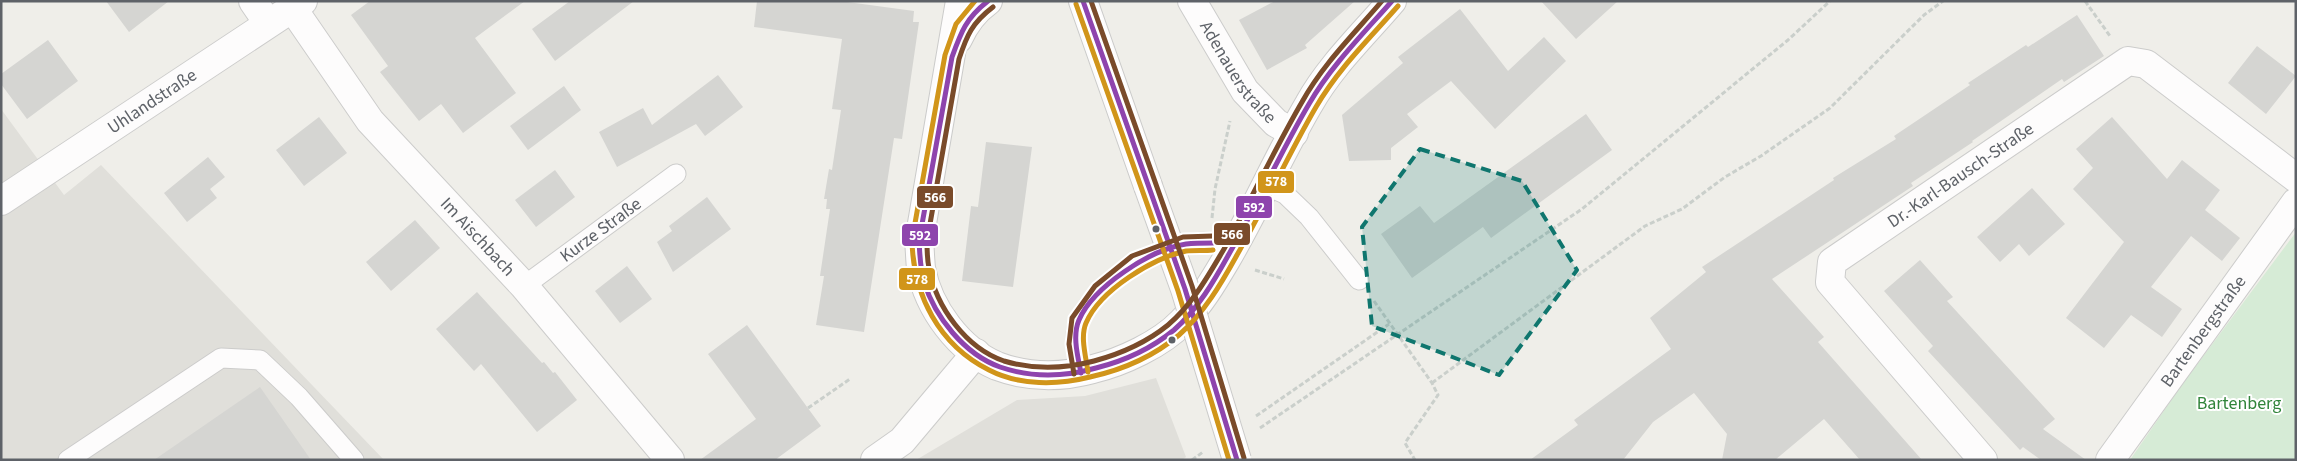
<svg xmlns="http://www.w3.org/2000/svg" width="2297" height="461" font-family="'Source Sans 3',sans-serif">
	<rect width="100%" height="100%" fill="#efeee9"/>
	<path fill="#e0dfda" d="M 1,109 L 64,195 L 101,165 L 384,460 L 1,460 Z
		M 1156,378 L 1186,457 L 1182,460 L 916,460 L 1017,400 L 1085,396 Z"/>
	<path fill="#d6ebd6" d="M 2296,232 L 2296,460 L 2130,460 L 2181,386 Z"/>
	<path fill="#d5d5d2" d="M 106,1 L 169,1 L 129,32 Z
		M 370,1 L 525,1 L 475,38 L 516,93 L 463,133 L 441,104 L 419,121 L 380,72 L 388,66 L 351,15 Z
		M 570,1 L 634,1 L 555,61 L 532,29 Z
		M 757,1 L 840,1 L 914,11 L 913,22 L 919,22 L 902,139 L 894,138 L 864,332 L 816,325 L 824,276 L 820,276 L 830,209 L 826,209 L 827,199 L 824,199 L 829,169 L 832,170 L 841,110 L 832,109 L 842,39 L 754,27 Z
		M 1275,1 L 1355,1 L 1305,45 L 1307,48 L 1267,70 L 1239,20 Z
		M 1541,1 L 1618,1 L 1576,39 Z
		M 1460,9 L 1508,71 L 1544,37 L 1566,61 L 1495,129 L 1451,81 L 1407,114 L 1418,127 L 1391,148 L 1391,160 L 1349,161 L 1342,115 L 1403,63 L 1398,57 Z
		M 2077,15 L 2104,56 L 2064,82 L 2062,79 L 1972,141 L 1973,142 L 1911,183 L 1913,186 L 1772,279 L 1824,337 L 1818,342 L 1922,460 L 1860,460 L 1824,419 L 1775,460 L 1722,460 L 1727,434 L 1694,393 L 1653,422 L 1623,460 L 1530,460 L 1578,425 L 1574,420 L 1671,349 L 1650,318 L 1706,272 L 1702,267 L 1834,180 L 1833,178 L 1896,139 L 1894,136 L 1970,85 L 1968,83 L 2026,45 L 2028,47 Z
		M 48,40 L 78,81 L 27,119 L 1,84 L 1,74 Z
		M 2257,46 L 2296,76 L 2266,114 L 2228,83 Z
		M 718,75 L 743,107 L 705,136 L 696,124 L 617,167 L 599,132 L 643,108 L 652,125 Z
		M 564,86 L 581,110 L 528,150 L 510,126 Z
		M 1586,114 L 1612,150 L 1491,238 L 1483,227 L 1412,278 L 1381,234 L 1420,206 L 1434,223 Z
		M 319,117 L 347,153 L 304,186 L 276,150 Z
		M 2112,117 L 2167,179 L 2182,160 L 2220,190 L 2205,210 L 2240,238 L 2222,261 L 2191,236 L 2151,287 L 2182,309 L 2162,337 L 2131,315 L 2104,348 L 2066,318 L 2124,242 L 2073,189 L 2093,168 L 2076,149 Z
		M 986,142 L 1032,147 L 1013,287 L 962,281 L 971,206 L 978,207 Z
		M 208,157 L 225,177 L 210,189 L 217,198 L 187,222 L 164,193 Z
		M 555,170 L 575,197 L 536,227 L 515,200 Z
		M 2032,188 L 2065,224 L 2029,256 L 2019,244 L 2000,262 L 1977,237 Z
		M 707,197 L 731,229 L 673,272 L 657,242 L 672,231 L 669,226 Z
		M 415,220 L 440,248 L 391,291 L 366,262 Z
		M 1920,260 L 1953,297 L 1947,301 L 2055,419 L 2043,429 L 2086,460 L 2041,460 L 2023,447 L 2020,450 L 1928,351 L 1933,346 L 1884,291 Z
		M 627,266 L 652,299 L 620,323 L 595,291 Z
		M 477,292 L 542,363 L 544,362 L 553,373 L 555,372 L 577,400 L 537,432 L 481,364 L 474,371 L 436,329 Z
		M 747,325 L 821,426 L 775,460 L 700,460 L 756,419 L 708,354 Z
		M 260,387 L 311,460 L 154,460 Z"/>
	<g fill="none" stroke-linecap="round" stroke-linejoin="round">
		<g stroke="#cccccb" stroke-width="21">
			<g id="lane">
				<path d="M 1267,186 L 1285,194 L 1309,217 L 1359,280"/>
				<path id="s1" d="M 524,286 L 676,174"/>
				<path d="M 1081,373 C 1078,356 1072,335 1080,319 C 1099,280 1169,236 1214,243 C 1220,244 1226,248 1231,251"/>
				<path d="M 68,460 L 221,358 L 260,360 L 299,397 L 354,460"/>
			</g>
		</g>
		<g stroke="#cccccb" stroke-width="30">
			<g id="street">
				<path d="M 253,1 L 268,23"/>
				<path id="s2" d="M 1192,1 L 1245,91 L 1276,123 L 1294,133"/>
				<path id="s3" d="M 293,9 L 370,121 L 524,286 L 670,460"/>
				<path id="s4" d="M 1,201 L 303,1"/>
				<path d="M 875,460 L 902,441 L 976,353"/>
				<path id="s5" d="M 1983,460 L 1830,282 L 1832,262 L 2128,61 L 2146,64 L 2296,178"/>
				<path id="s6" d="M 2110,460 L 2296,202"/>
			</g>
		</g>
		<g stroke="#cbcbca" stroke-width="30">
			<path id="secondary" d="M 960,1 L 919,241 C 920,250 920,259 921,268 C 928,308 959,350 997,366 C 1029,378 1060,378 1093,369 C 1122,362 1161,344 1182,322 C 1200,304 1213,282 1226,260 C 1256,209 1279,155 1309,104 C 1330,66 1364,34 1392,1
				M 1083,1 L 1148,186
				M 958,39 C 965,23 974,11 988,1"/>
		</g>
		<path stroke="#cacfcb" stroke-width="3" stroke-dasharray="5 2.5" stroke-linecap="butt" d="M 2085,1 L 2110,36
			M 1212,218 L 1215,189 L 1230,121
			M 1255,270 L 1284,279
			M 1374,301 L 1432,383 L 1438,395 L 1405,443 L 1415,460
			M 1432,383 L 1645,226 L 1682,209 L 1725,177 L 1761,156 L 1830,108 L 1924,15 L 1943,1
			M 808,408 L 850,379
			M 1256,416 L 1389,324
			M 1260,428 L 1582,209 L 1788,40 L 1830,1
			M 1192,460 L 1203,452"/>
		<use href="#lane" stroke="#fdfcfc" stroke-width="19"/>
		<use href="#street" stroke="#fdfcfc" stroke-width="28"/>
		<use href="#secondary" stroke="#fdfcfc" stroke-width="28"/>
		<g stroke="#cbcbca" stroke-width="30" stroke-linecap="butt">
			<path id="secondary-bridge" d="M 1148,186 L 1185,289 L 1237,460"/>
		</g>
		<use href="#secondary-bridge" stroke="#fdfcfc" stroke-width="28"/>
		<g stroke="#fff" stroke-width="9">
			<path id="bus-1" d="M 988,1 C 966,18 961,32 952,57 L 919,241 C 920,255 920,268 924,282 C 935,317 964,354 1000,367 C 1032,378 1064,377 1096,368 C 1124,361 1152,348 1174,330 C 1198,309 1214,281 1229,254 C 1257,205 1280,153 1309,104 C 1331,66 1363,34 1392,1
				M 1083,1 L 1185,289 L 1237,460
				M 1081,373 C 1078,357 1072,336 1079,320 C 1093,287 1151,249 1186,244 C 1195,243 1204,243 1213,243"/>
		</g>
		<g stroke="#fff" stroke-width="9">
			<path id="bus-2" d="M 975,1 L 956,24 L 945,55 L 912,240 C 913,295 939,345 989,370 C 1020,386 1058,385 1090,377 C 1122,370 1154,356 1179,335 C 1204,313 1221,284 1237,255 C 1265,206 1288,155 1316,107 C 1338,69 1369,39 1398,6
				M 1076,4 L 1178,291 L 1229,460
				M 1088,372 C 1086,357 1080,337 1086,323 C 1100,290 1153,258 1186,251 C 1195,250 1205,251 1213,250"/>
		</g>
		<g stroke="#fff" stroke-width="9">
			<path id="bus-3" d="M 1091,1 L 1192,286 L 1244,458
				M 993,7 C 972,23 967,35 959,59 L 927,241 C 927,250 927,259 929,268 C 936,307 966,348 1004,361 C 1034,370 1064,369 1094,361 C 1120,354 1147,342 1168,325 C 1192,305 1208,276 1224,249 C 1251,200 1274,150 1302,102 C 1323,64 1354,34 1382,1
				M 1074,374 L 1069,344 L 1072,318 L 1095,286 L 1132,256 L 1183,237 L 1213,236"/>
		</g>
		<use href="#bus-1" stroke="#8e44ad" stroke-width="5"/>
		<use href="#bus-2" stroke="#d1951a" stroke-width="5"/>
		<use href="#bus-3" stroke="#7a4b2a" stroke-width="5"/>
	</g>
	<path fill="#0f766e" fill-opacity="0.2" stroke="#0f766e" stroke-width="4" stroke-dasharray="10 6" stroke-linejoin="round" d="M 1420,149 L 1522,181 L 1577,270 L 1499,375 L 1372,326 L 1362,227 Z"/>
	<g fill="#5e6268" stroke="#fff" stroke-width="2">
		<circle cx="1156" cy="229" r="4.5"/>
		<circle cx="1172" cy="340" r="4.5"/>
	</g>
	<g text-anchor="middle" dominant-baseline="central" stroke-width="4" stroke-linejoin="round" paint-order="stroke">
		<g font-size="18" fill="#5e6268" stroke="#fff">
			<text stroke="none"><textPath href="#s2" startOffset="85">Adenauerstraße</textPath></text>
			<text stroke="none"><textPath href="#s4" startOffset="181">Uhlandstraße</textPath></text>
			<text stroke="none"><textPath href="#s5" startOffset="410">Dr.-Karl-Bausch-Straße</textPath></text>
			<text stroke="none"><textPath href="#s1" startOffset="95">Kurze Straße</textPath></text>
			<text stroke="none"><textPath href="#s3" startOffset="294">Im Aischbach</textPath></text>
			<text stroke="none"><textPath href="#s6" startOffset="159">Bartenbergstraße</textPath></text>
		</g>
		<g font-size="18" fill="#30843a" stroke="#fff">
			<text x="2239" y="403">Bartenberg</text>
		</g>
	</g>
	<g stroke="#fff" stroke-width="2">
		<rect x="1257" y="170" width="38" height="24" rx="5" fill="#d1951a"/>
		<rect x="916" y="185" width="38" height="24" rx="5" fill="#7a4b2a"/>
		<rect x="1235" y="195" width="38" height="24" rx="5" fill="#8e44ad"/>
		<rect x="1213" y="222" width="38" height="24" rx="5" fill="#7a4b2a"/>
		<rect x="901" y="223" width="38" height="24" rx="5" fill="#8e44ad"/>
		<rect x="898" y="267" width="38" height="24" rx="5" fill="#d1951a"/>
	</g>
	<g font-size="14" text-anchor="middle" font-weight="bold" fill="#fff">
		<text x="1276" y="186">578</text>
		<text x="935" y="202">566</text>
		<text x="1254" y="212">592</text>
		<text x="1232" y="239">566</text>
		<text x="920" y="240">592</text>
		<text x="917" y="284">578</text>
	</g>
	<rect width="2297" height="461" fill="none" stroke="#5e6268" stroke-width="5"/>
</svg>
